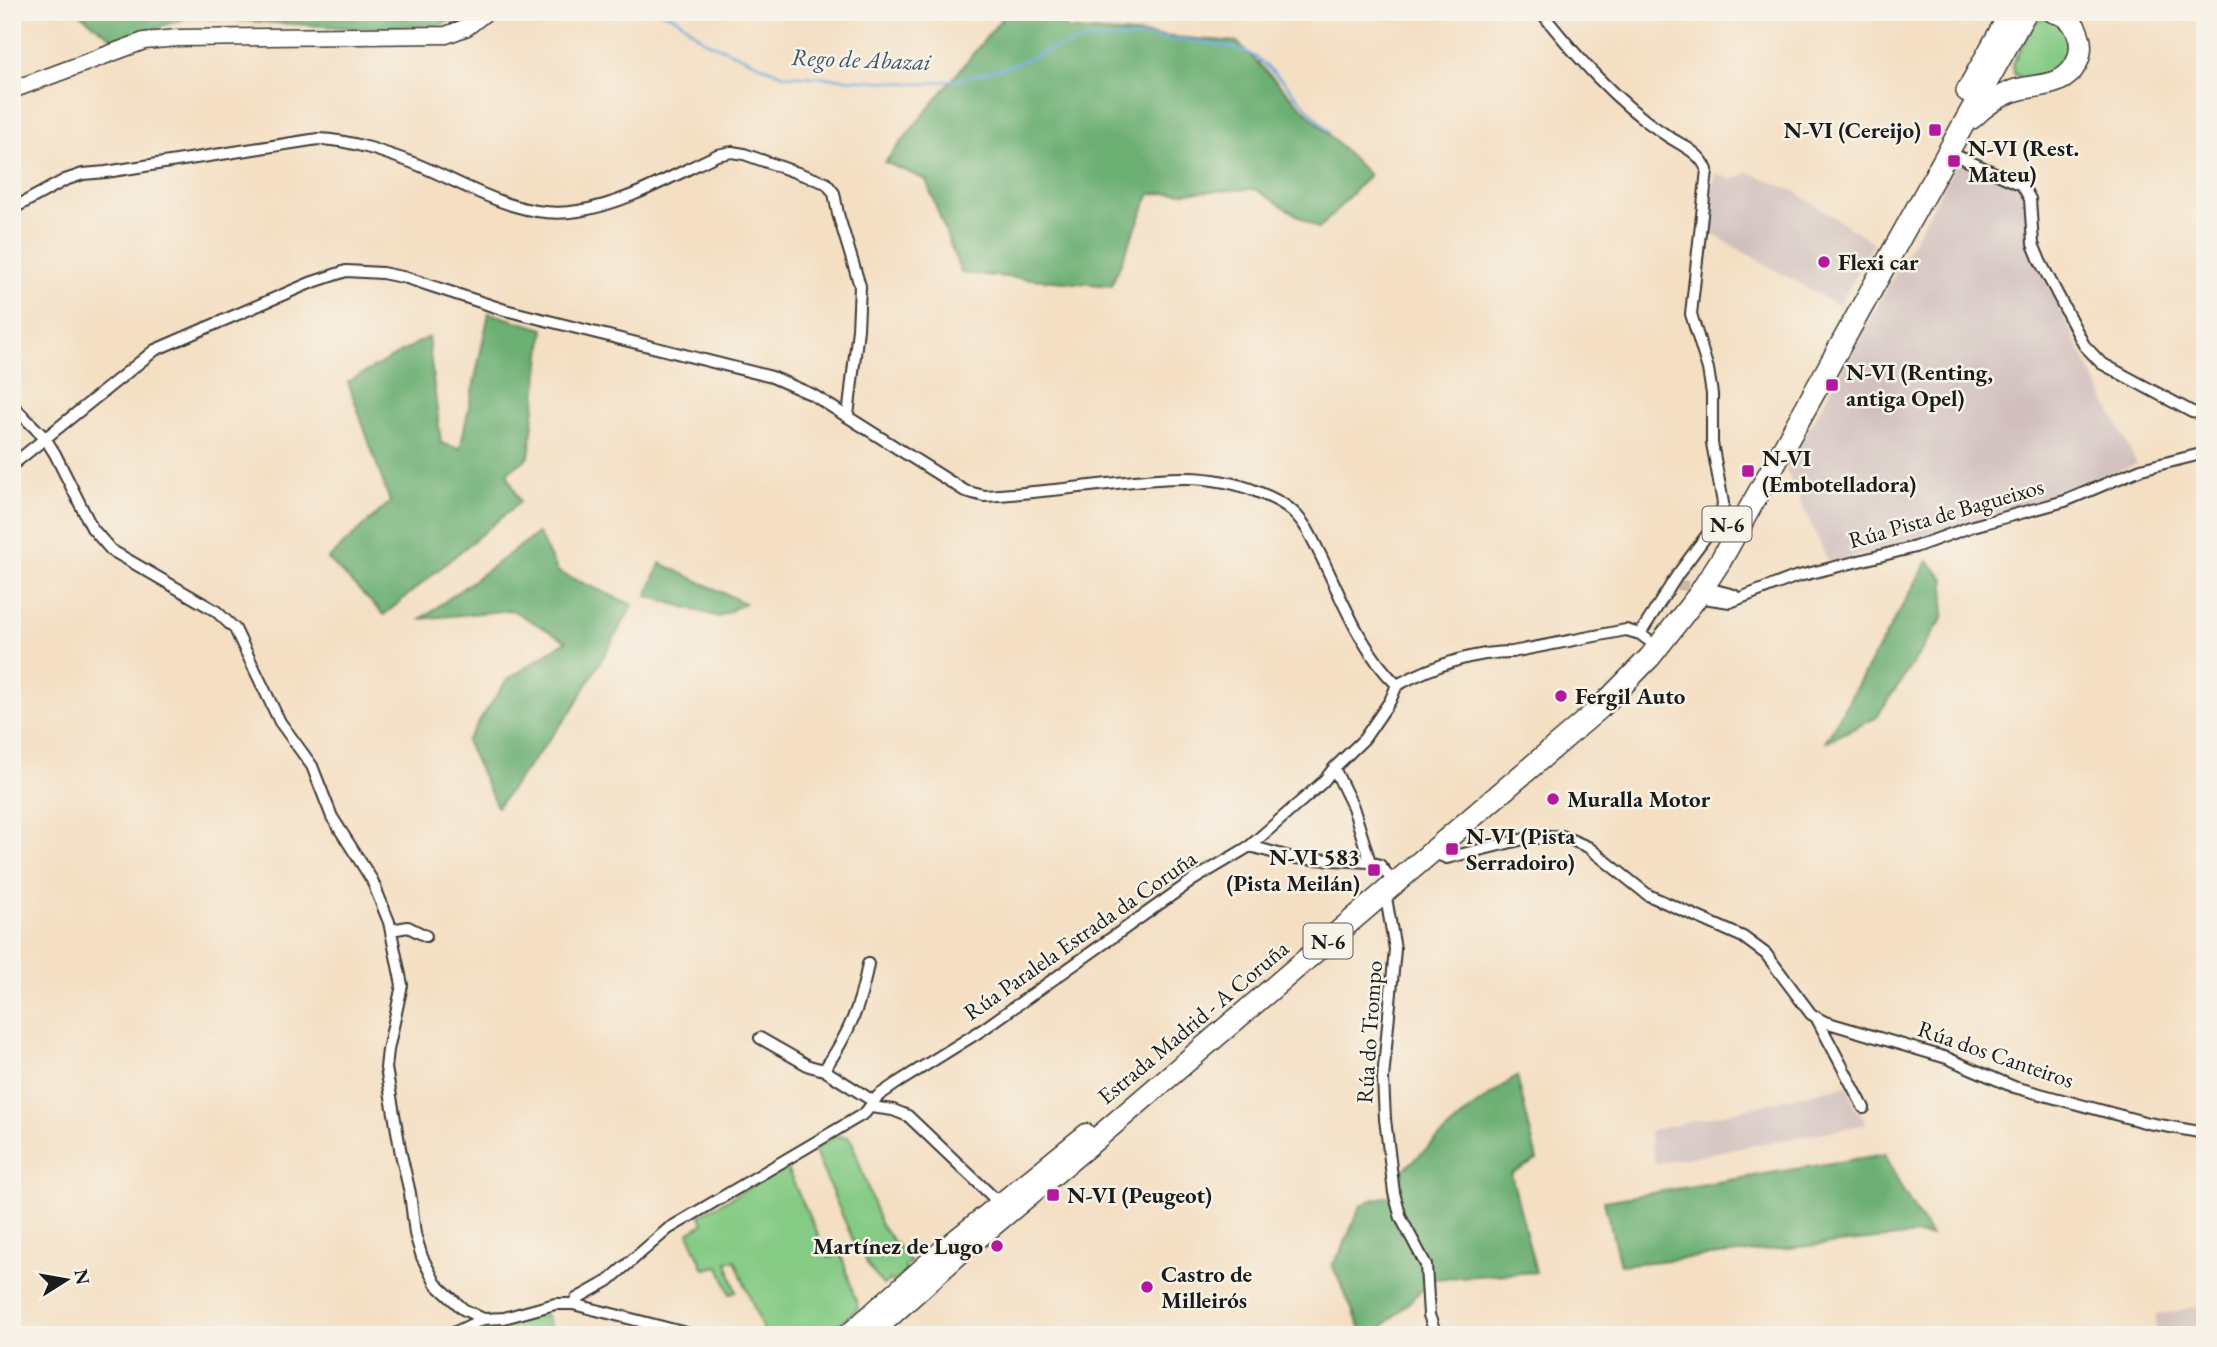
<svg xmlns="http://www.w3.org/2000/svg" width="2217" height="1347" font-family="'EB Garamond',serif">
	<rect width="100%" height="100%" fill="#f7f3e8"/>
	<filter id="ink" filterUnits="userSpaceOnUse"><feTurbulence type="fractalNoise" baseFrequency=".0143" numOctaves="2"/><feDisplacementMap in="SourceGraphic" scale="14" xChannelSelector="R" yChannelSelector="G"/><feConvolveMatrix kernelMatrix="1 2 1 2 8 2 1 2 1" color-interpolation-filters="sRGB"/></filter>
	<filter id="wash" filterUnits="userSpaceOnUse"><feTurbulence type="fractalNoise" baseFrequency=".00686" numOctaves="4" result="noise"/><feDisplacementMap in="SourceGraphic" scale="28" xChannelSelector="R" yChannelSelector="G"/><feGaussianBlur stdDeviation="1.57" result="paint"/><feColorMatrix in="noise" values="0 0 0 0 0 0 0 0 0 0 0 0 0 0 0 0 0 1.4 0 .05"/><feComposite in="paint" operator="in"/></filter>
	<g filter="url(#wash)">
		<rect width="100%" height="100%" fill="#f4dfc3"/>
		<path fill="#d1bfbd" d="M 1961,155 L 2026,185 L 2036,262 L 2137,464 L 1935,536 L 1829,563 L 1786,470 Z
			M 1749,172 L 1796,192 L 1874,243 L 1839,306 L 1705,230 L 1715,173 L 1732,180 Z
			M 1847,1085 L 1856,1108 L 1867,1124 L 1655,1164 L 1649,1131 Z
			M 2205,1305 L 2205,1335 L 2155,1335 L 2156,1315 Z"/>
		<path fill="#86cb85" stroke="#517450" stroke-width="2" d="M 2051,18 L 2070,30 L 2070,60 L 2061,72 L 2025,80 L 2014,74 L 2012,64 L 2035,21 Z
			M 835,1136 L 848,1137 L 852,1142 L 881,1226 L 911,1262 L 905,1267 L 906,1272 L 893,1282 L 890,1280 L 883,1285 L 867,1264 L 862,1245 L 856,1247 L 814,1150 Z
			M 786,1167 L 829,1258 L 841,1254 L 858,1308 L 833,1330 L 833,1335 L 765,1335 L 735,1260 L 727,1262 L 736,1292 L 730,1294 L 719,1266 L 704,1269 L 688,1233 L 703,1224 L 700,1215 Z
			M 546,1315 L 553,1335 L 460,1335 L 477,1328 Z"/>
		<path fill="#6caf72" stroke="#446647" stroke-width="2" d="M 77,12 L 473,12 L 439,25 L 351,28 L 190,17 L 116,41 Z
			M 1007,12 L 1062,12 L 1066,29 L 1237,42 L 1369,175 L 1319,229 L 1255,189 L 1150,194 L 1111,286 L 961,273 L 926,180 L 885,162 Z
			M 489,313 L 544,329 L 529,457 L 507,473 L 520,502 L 384,615 L 328,559 L 390,502 L 348,382 L 428,337 L 441,443 L 460,449 Z
			M 538,533 L 558,572 L 633,605 L 573,709 L 497,807 L 466,741 L 507,680 L 566,641 L 512,610 L 421,619 Z
			M 1928,561 L 1945,580 L 1943,618 L 1876,718 L 1825,742 Z
			M 660,563 L 745,603 L 719,617 L 647,596 Z
			M 1517,1076 L 1537,1160 L 1511,1174 L 1536,1272 L 1430,1279 L 1425,1287 L 1374,1335 L 1363,1333 L 1332,1265 L 1342,1250 L 1360,1207 L 1372,1200 L 1398,1194 L 1395,1177 L 1471,1109 Z
			M 1885,1154 L 1902,1189 L 1931,1236 L 1917,1235 L 1620,1265 L 1604,1201 Z"/>
		<g fill="none" stroke-linecap="round" stroke-linejoin="round">
			<path stroke="#6ca9dd" stroke-width="2.5" d="M 661,12 L 677,18 L 703,40 L 784,75 L 923,84 L 960,79 L 1010,66 L 1053,49 L 1082,41 L 1139,37 L 1203,42 L 1245,51 L 1256,57 L 1284,82 L 1329,132"/>
		</g>
	</g>
	<g filter="url(#ink)">
		<g fill="none" stroke-linecap="round" stroke-linejoin="round">
			<path stroke="#c9b8a2" stroke-width="10" stroke-dasharray="10 5" stroke-linecap="butt" d="M 1678,585 L 1705,588"/>
			<g stroke="#3c3935" stroke-width="14">
				<path id="street" d="M 1541,12 C 1576,56 1616,102 1663,133 C 1678,144 1700,151 1707,170 L 1691,314 L 1708,369 L 1712,394 L 1712,443 L 1723,503 L 1721,516 L 1678,574 L 1640,634
					M 1948,152 L 2022,185 L 2030,199 L 2033,244 L 2040,261 L 2084,345 L 2101,363 L 2192,412 L 2205,414
					M 12,209 L 65,180 L 83,174 L 106,172 L 318,139 C 351,140 384,152 416,164 C 468,185 520,221 578,211 C 627,203 672,176 717,155 L 732,152 L 744,154 L 826,183 L 834,193 L 838,214 L 860,286 L 858,329 L 848,416
					M 12,405 L 45,438 L 55,454 L 92,528 L 111,550 L 216,611 L 235,629 L 280,722 L 312,766 L 332,817 L 372,880 L 389,922 L 402,985 L 388,1050 L 386,1068 L 401,1154 L 410,1193 L 415,1234 L 422,1257 L 436,1284 L 463,1309 L 483,1319 L 504,1318 L 555,1304 L 573,1304 L 694,1335
					M 12,465 L 155,350 L 310,283 L 346,271 L 382,273 L 407,278 L 505,310 L 772,377 L 813,395 L 965,491 L 984,496 C 1019,494 1054,490 1090,486 C 1147,480 1203,469 1258,492 C 1280,501 1294,508 1307,529 C 1336,580 1354,644 1397,685
					M 1711,589 L 1734,595 L 1736,599
					M 1697,597 L 1730,602 L 1795,577 L 1915,547 L 1973,526 L 2065,501 L 2141,469 L 2205,453
					M 1334,768 L 1353,807 L 1370,862
					M 1250,846 L 1293,858 L 1370,862 L 1380,865 L 1387,874
					M 1432,852 L 1447,858 L 1524,839 L 1562,836 L 1588,847 L 1648,895 L 1743,937 L 1766,954 L 1811,1014 L 1816,1017 L 1864,1108
					M 1385,892 L 1395,949 L 1383,1079 L 1385,1119 L 1394,1193 L 1401,1218 L 1426,1265 L 1429,1315 L 1436,1335
					M 391,930 L 408,927 L 426,936
					M 1816,1017 L 1825,1022 L 1947,1058 L 2014,1087 L 2148,1123 L 2205,1133
					M 760,1038 L 809,1066 L 824,1070 L 873,1101
					M 824,1070 C 849,1033 860,1008 868,964
					M 871,1107 L 893,1110 L 908,1116 L 992,1196 L 997,1203
					M 573,1304 L 576,1299 L 608,1281 L 668,1229 L 865,1113 L 878,1096 L 897,1083 L 982,1030 L 1193,880 L 1250,846 L 1323,782 L 1334,768 L 1364,739 L 1390,701 L 1397,685 C 1433,666 1471,652 1512,652 L 1626,630 L 1640,634 L 1648,640
					M 449,1335 L 483,1319"/>
			</g>
			<g stroke="#3c3935" stroke-width="19">
				<path id="secondary" d="M 12,90 L 144,41 L 178,38 L 446,35 L 467,27 L 486,12
					M 845,1335 L 941,1249 L 1086,1132"/>
			</g>
			<g stroke="#3c3935" stroke-width="24">
				<path id="highway" d="M 1967,91 L 2007,19
					M 1972,118 C 1984,106 1997,97 2013,91 C 2037,83 2063,89 2076,64 C 2080,57 2082,45 2079,37 C 2075,23 2068,15 2054,12
					M 869,1335 L 962,1251 L 1095,1140 L 1600,708 L 1650,657 L 1697,597 L 1721,560 L 2026,12"/>
			</g>
			<use href="#street" stroke="#fff" stroke-width="10"/>
			<use href="#secondary" stroke="#fff" stroke-width="16"/>
			<use href="#highway" stroke="#fff" stroke-width="21"/>
		</g>
	</g>
	<g fill="#b5179e" stroke="#f7f3e8" stroke-width="2.5">
		<rect x="1928" y="123" width="14" height="14" rx="3.5"/>
		<rect x="1947" y="154" width="14" height="14" rx="3.5"/>
		<circle cx="1824" cy="262" r="7"/>
		<rect x="1825" y="378" width="14" height="14" rx="3.5"/>
		<rect x="1741" y="464" width="14" height="14" rx="3.5"/>
		<circle cx="1561" cy="696" r="7"/>
		<circle cx="1553" cy="799" r="7"/>
		<rect x="1445" y="842" width="14" height="14" rx="3.5"/>
		<rect x="1367" y="863" width="14" height="14" rx="3.5"/>
		<rect x="1046" y="1188" width="14" height="14" rx="3.5"/>
		<circle cx="997" cy="1246" r="7"/>
		<circle cx="1147" cy="1287" r="7"/>
	</g>
	<g text-anchor="middle" dominant-baseline="central" stroke-width="5" stroke-linejoin="round" paint-order="stroke">
		<g fill="#f7f3e8" stroke="#5e5c59" stroke-width="2">
			<rect x="1702.5" y="506.5" width="49" height="35" rx="5"/>
			<rect x="1303.5" y="923.5" width="49" height="35" rx="5"/>
		</g>
		<g font-size="21" font-weight="bold" fill="#1c1c1c">
			<text x="1727" y="524">N-6</text>
			<text x="1328" y="941">N-6</text>
		</g>
		<g font-size="23" font-weight="bold" fill="#1c1c1c" stroke="#f7f3e8" text-anchor="start">
			<text x="1921" y="130" text-anchor="end">N-VI (Cereijo)</text>
			<text x="1968" y="148">N-VI (Rest.<tspan x="1968" dy="26">Mateu)</tspan></text>
			<text x="1838" y="262">Flexi car</text>
			<text x="1846" y="372">N-VI (Renting,<tspan x="1846" dy="26">antiga Opel)</tspan></text>
			<text x="1762" y="458">N-VI<tspan x="1762" dy="26">(Embotelladora)</tspan></text>
			<text x="1575" y="696">Fergil Auto</text>
			<text x="1567" y="799">Muralla Motor</text>
			<text x="1466" y="836">N-VI (Pista<tspan x="1466" dy="26">Serradoiro)</tspan></text>
			<text x="1360" y="857" text-anchor="end">N-VI 583<tspan x="1360" dy="26">(Pista Meilán)</tspan></text>
			<text x="1067" y="1195">N-VI (Peugeot)</text>
			<text x="983" y="1246" text-anchor="end">Martínez de Lugo</text>
			<text x="1161" y="1274">Castro de<tspan x="1161" dy="26">Milleirós</tspan></text>
		</g>
		<g font-size="23" fill="#1c1c1c" stroke="#f7f3e8">
			<text transform="translate(1946 513) rotate(-16)">Rúa Pista de Bagueixos</text>
			<text transform="translate(1080 935) rotate(-35)">Rúa Paralela Estrada da Coruña</text>
			<text transform="translate(1193 1022) rotate(-40)">Estrada Madrid - A Coruña</text>
			<text transform="translate(1369 1032) rotate(-86)">Rúa do Trompo</text>
			<text transform="translate(1996 1054) rotate(19)">Rúa dos Canteiros</text>
		</g>
		<g font-size="24" font-style="italic" fill="#3c5469" stroke="#f7f3e8">
			<text transform="translate(861 59) rotate(2)">Rego de Abazai</text>
		</g>
	</g>
	<rect width="2217" height="1347" fill="none" stroke="#f7f3e8" stroke-width="42"/>
	<g transform="translate(66 1280) rotate(79)" stroke="#f7f3e8" stroke-width="5" paint-order="stroke">
	<path d="M0-5L12 26L0 18L-12 26Z" fill="#1c1c1c"/>
	<text y="-10" font-size="19" font-weight="bold" text-anchor="middle" fill="#1c1c1c">N</text>
	</g>
</svg>
